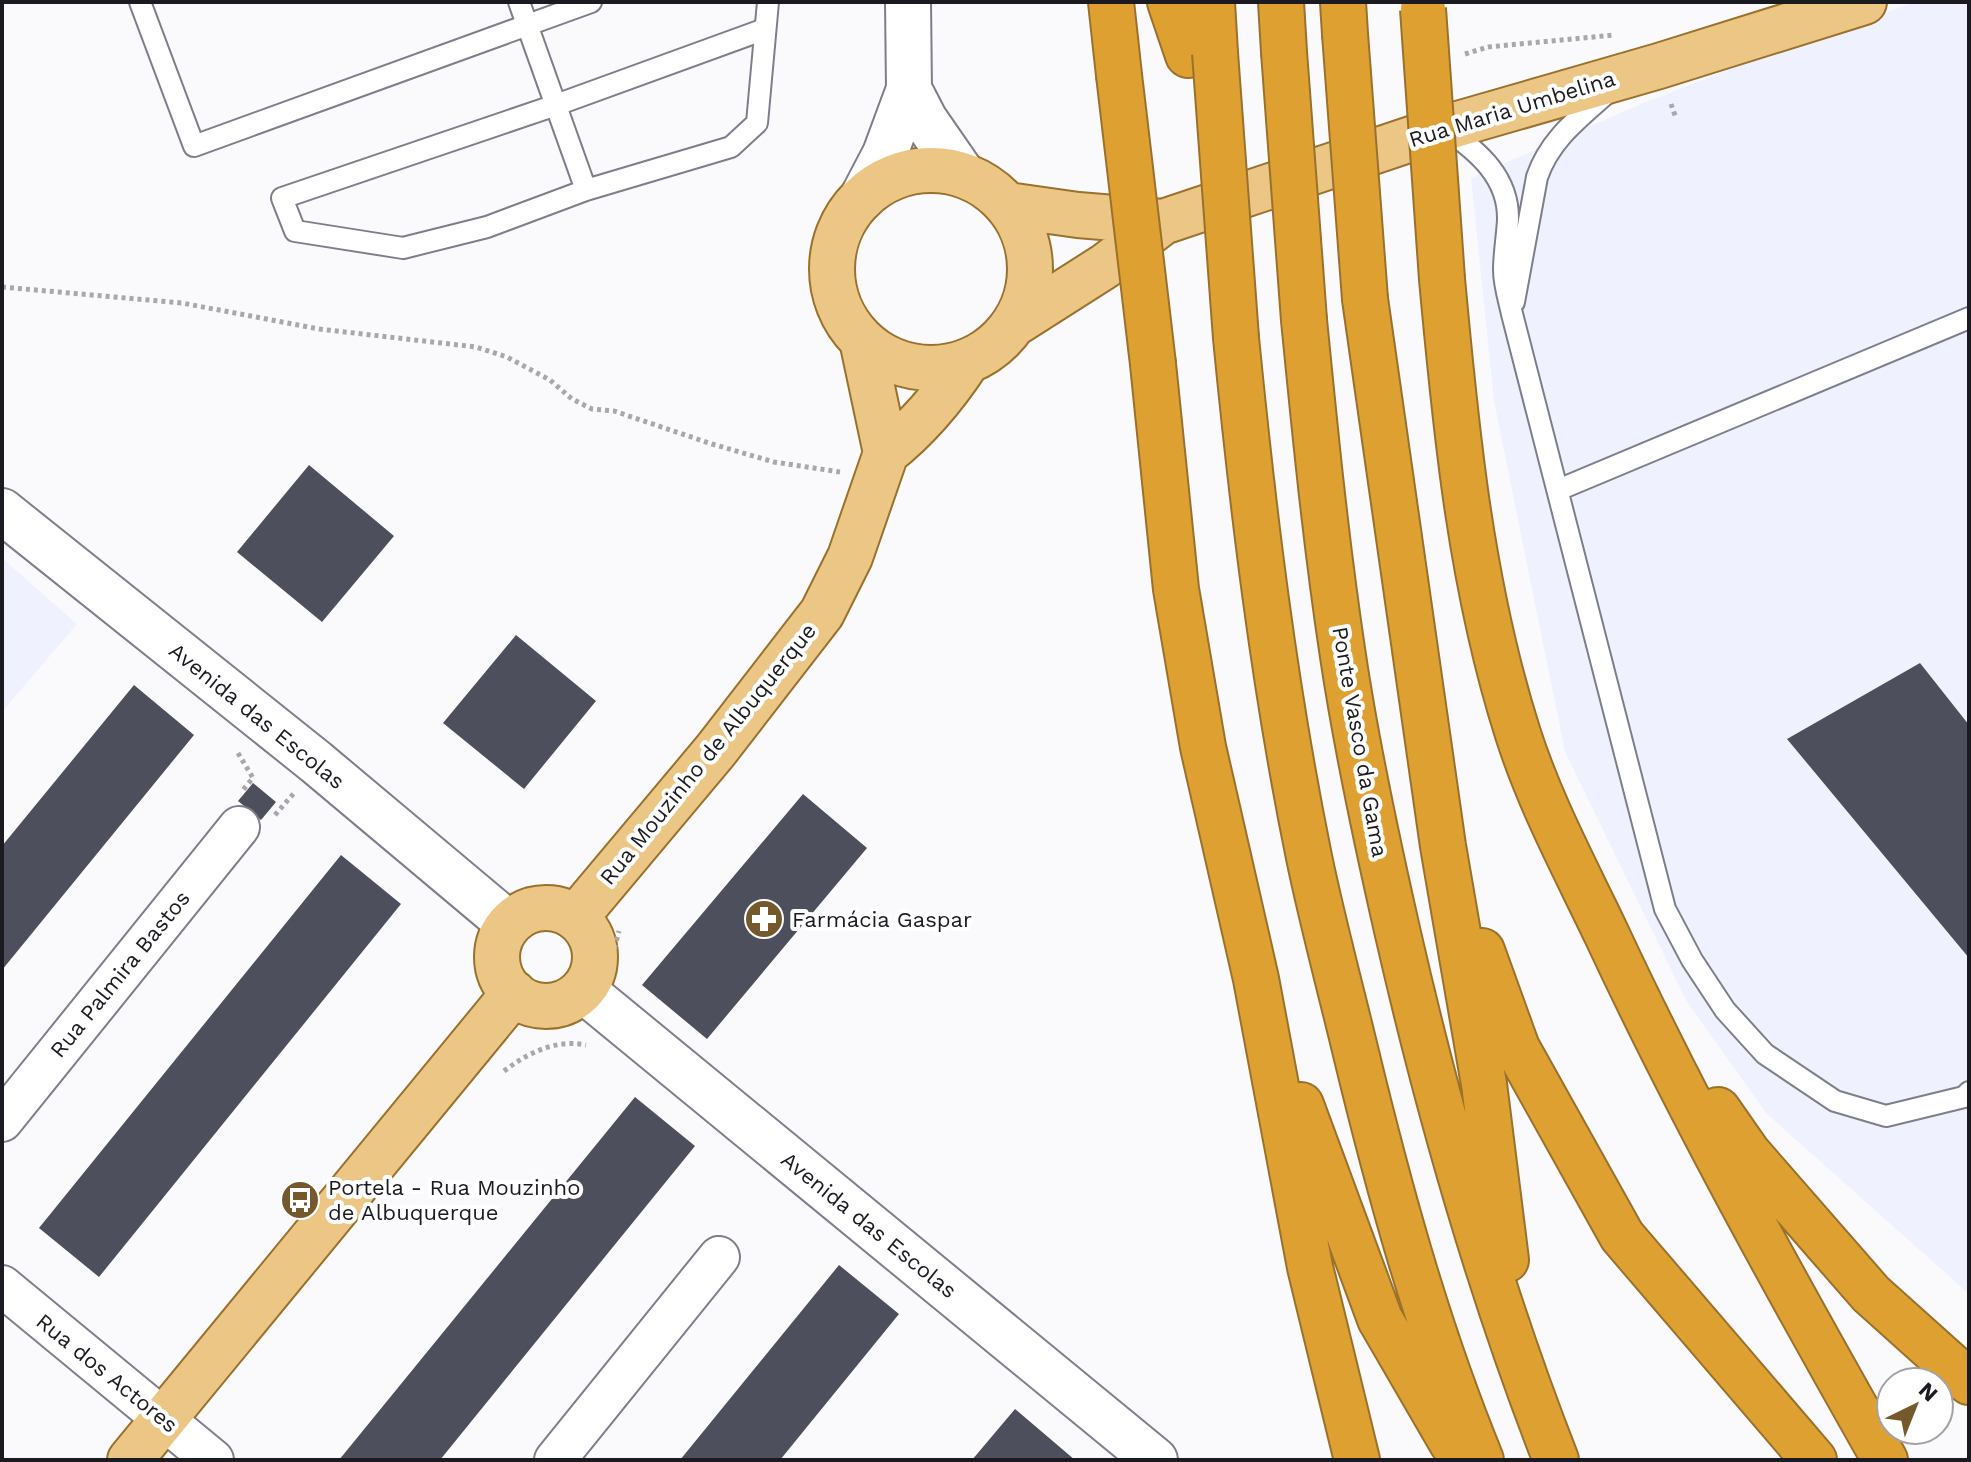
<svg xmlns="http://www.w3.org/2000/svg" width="1971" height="1462" font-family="'Work Sans',sans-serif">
	<rect width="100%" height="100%" fill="#fafafd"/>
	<path fill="#f0f1ff" d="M 1915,2 L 1969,2 L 1969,1294 L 1766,1113 L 1687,1002 L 1565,752 L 1494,401 L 1471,178 L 1643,103 L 1769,54 Z
		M 2,558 L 77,624 L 2,712 Z"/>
	<path fill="#4e4f5c" d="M 309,465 L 394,536 L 322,622 L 237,552 Z
		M 516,635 L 596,701 L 524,789 L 443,723 Z
		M 1920,663 L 1969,725 L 1969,958 L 1787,739 Z
		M 134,685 L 194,735 L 2,970 L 2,846 Z
		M 253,783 L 276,802 L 261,820 L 238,801 Z
		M 803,794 L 867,848 L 707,1039 L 642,985 Z
		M 341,855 L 401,904 L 99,1277 L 39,1228 Z
		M 635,1097 L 695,1146 L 513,1370 L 440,1460 L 339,1460 Z
		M 839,1265 L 899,1314 L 780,1460 L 680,1460 Z
		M 1015,1409 L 1075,1460 L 972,1460 Z"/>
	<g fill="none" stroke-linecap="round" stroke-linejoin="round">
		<g stroke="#7d7e8c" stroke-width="24">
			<path id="lane" d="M 140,2 L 194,146 L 591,2
				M 519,2 L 586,190
				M 765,29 L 556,105 L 282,198 L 295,231 L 403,248 L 487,227 L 586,190 L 731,147 L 757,123 L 768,2
				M 1447,130 C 1479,152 1509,178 1508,220 C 1507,237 1504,254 1504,270 C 1504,285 1509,300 1512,314 L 1665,909 L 1692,960 L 1725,1010 L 1765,1054 L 1835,1101 L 1886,1116 L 1964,1097 L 1969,1092
				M 1514,302 L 1537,177 C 1550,139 1579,118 1608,92
				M 1558,490 L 1969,318"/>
		</g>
		<g stroke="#7d7e8c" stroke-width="44">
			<path id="street" d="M 2,1121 L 239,827
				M 2,1286 L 213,1460
				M 555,1460 L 719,1257"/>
		</g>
		<g stroke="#7d7e8c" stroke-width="48">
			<path id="secondary" d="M 909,89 L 925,120 L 963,175
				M 862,198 L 885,154 L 909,89 L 908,2
				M 2,511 L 316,762 L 509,924
				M 583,990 L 1155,1460"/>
		</g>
		<g stroke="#9a712c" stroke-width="48">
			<path id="primary" d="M832 269a99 99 0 1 1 198 0a99 99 0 1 1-198 0Z
				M 1007,205 L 1078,215 L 1163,222
				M 1014,324 L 1105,266 L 1163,222 L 1444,128 L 1659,66 L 1864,2
				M 886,453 C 919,427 944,397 967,362
				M497 957a49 49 0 1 1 98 0a49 49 0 1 1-98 0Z
				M 576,917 L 716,750 L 822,613 L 850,557 L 886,453 L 862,340
				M 130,1460 L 514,993"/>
		</g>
		<g stroke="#9a712c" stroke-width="48">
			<path id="highway" d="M 1111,2 L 1119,75
				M 1170,2 L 1188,55
				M 1212,2 L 1215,53
				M 1281,2 L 1284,52
				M 1343,2 L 1345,34
				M 1442,279 C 1456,432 1471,587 1518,734 C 1540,803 1575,868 1606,933 C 1690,1113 1787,1287 1885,1460
				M 1365,299 L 1443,846 L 1484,1084 L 1506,1260
				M 1304,320 C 1315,432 1326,544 1343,656 C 1357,750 1377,842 1398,934 C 1439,1113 1489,1289 1556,1460
				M 1236,338 C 1253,511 1274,686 1309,857 C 1322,920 1339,983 1354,1045 C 1388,1186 1426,1326 1481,1460
				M 1153,364 L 1176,589 L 1203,747 L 1256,979 L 1310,1267 L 1357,1460
				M 1482,951 L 1517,1048 L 1622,1236 L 1814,1460
				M 1301,1105 L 1380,1319 L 1452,1443
				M 1718,1110 L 1748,1153 L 1871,1294 L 1969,1382"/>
		</g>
		<path stroke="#a8a8ac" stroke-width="5" stroke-dasharray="4 4" stroke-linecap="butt" d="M 1465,54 L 1488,47 L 1614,35
			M 1671,104 L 1676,118
			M 2,287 L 182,303 L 319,329 L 476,347 L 507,357 L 550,380 L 572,399 L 592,409 L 614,411 L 712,444 L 774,462 L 840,472
			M 238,753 L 253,778 L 242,791
			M 275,815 L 295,792
			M 613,964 L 612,957 L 619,931
			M 504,1071 C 528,1053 555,1039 586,1045"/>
		<use href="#lane" stroke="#fff" stroke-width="20"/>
		<use href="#street" stroke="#fff" stroke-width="40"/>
		<use href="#secondary" stroke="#fff" stroke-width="44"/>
		<use href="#primary" stroke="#ecc684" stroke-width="44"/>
		<use href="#highway" stroke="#dfa032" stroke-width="44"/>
		<g stroke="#9a712c" stroke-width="48" stroke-linecap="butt">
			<path id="highway-bridge" d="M 1423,9 L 1442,279
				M 1345,34 L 1365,299
				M 1284,52 L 1304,320
				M 1215,53 L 1236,338
				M 1119,75 L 1153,364"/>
		</g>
		<use href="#highway-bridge" stroke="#dfa032" stroke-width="44"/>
	</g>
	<defs>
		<g id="pharmacy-disc" transform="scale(2)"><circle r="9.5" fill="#75592c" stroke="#fff"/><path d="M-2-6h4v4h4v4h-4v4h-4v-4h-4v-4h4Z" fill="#fff"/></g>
		<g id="bus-disc" transform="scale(2)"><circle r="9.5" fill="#75592c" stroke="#fff"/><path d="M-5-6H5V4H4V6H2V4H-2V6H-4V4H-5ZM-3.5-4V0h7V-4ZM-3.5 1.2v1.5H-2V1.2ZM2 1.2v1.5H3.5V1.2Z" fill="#fff"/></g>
	</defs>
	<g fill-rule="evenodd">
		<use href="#pharmacy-disc" x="764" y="919"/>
		<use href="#bus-disc" x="300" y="1200"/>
	</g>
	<g text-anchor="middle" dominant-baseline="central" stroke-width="8" stroke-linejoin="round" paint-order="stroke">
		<g font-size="22" fill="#1a1a20" stroke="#fff">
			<text transform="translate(1512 109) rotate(-17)">Rua Maria Umbelina</text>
			<text transform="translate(257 716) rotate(39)">Avenida das Escolas</text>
			<text transform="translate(1360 742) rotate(80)">Ponte Vasco da Gama</text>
			<text transform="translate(708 754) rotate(-51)">Rua Mouzinho de Albuquerque</text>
			<text transform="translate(120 974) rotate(-51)">Rua Palmira Bastos</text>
			<text transform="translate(869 1225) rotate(39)">Avenida das Escolas</text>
			<text transform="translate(107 1373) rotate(39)">Rua dos Actores</text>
		</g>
		<g font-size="22" fill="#1a1a20" stroke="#fff" text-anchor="start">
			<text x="792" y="919">Farmácia Gaspar</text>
			<text x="328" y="1187">Portela - Rua Mouzinho<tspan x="328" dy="25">de Albuquerque</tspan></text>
		</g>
	</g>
	<rect width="1971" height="1462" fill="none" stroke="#1a1a20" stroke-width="8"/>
	<g transform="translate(1915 1406) rotate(43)"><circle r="38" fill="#ffffff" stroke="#a3a3a6" stroke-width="2"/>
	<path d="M0-6L14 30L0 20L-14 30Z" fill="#75592c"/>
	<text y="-12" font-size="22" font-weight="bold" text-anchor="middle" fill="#1a1a20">N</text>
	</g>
</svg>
